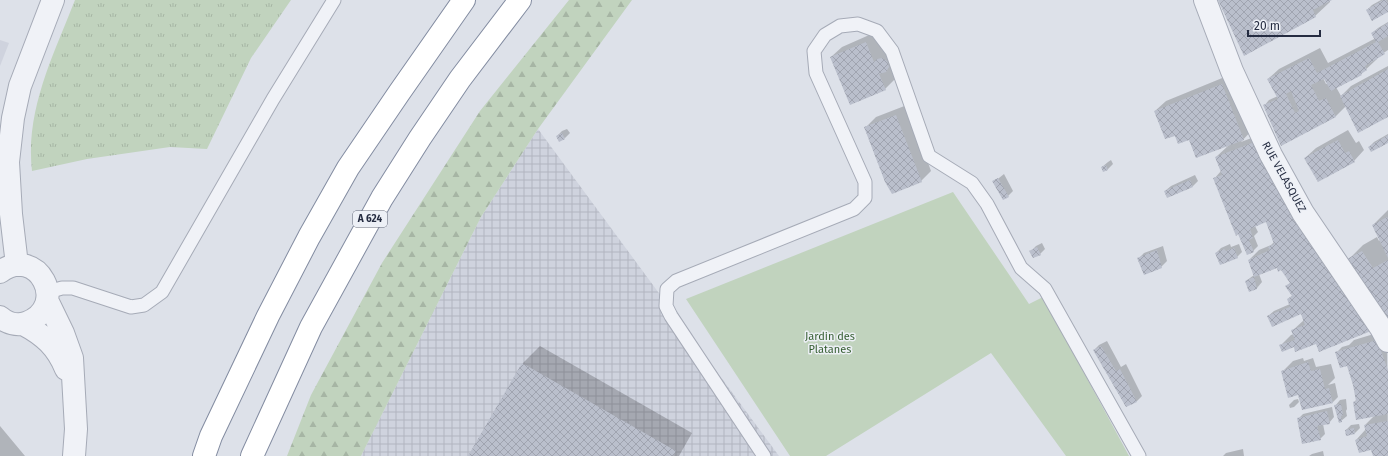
<svg xmlns="http://www.w3.org/2000/svg" width="1388" height="456" font-family="'Fira Sans',sans-serif">
	<defs>
		<pattern id="industrial-grid" width="8" height="8" patternUnits="userSpaceOnUse"><rect width="8" height="8" fill="#cfd3de"/><path d="M0 4h8M4 0v8" fill="none" stroke="#b2b5c0"/></pattern>
		<pattern id="grass-tufts" width="24" height="20" patternUnits="userSpaceOnUse"><rect width="24" height="20" fill="#c1d3be"/><path d="M3 7l-1-3M5 7V3M7 7l1-3M15 17l-1-3M17 17v-4M19 17l1-3" fill="none" stroke="#a6b5a4"/></pattern>
		<pattern id="forest-firs" width="22" height="20" patternUnits="userSpaceOnUse"><rect width="22" height="20" fill="#c1d3be"/><path d="M5 1l3.5 6h-7zM16 11l3.5 6h-7z" fill="#a6b5a4"/></pattern>
		<pattern id="building-cross-hatch" width="8" height="8" patternUnits="userSpaceOnUse"><rect width="8" height="8" fill="#babfcc"/><path d="M0 0l8 8M0 8l8-8" fill="none" stroke="#a0a4b0"/></pattern>
	</defs>
	<rect width="100%" height="100%" fill="#dde1e9"/>
	<path fill="#cfd3de" d="M 0,40 L 9,43 L 0,66 Z"/>
	<path fill="url(#industrial-grid)" d="M 538,129 L 779,456 L 361,456 L 481,217 Z"/>
	<path fill="url(#grass-tufts)" d="M 75,0 L 291,0 L 251,58 L 207,149 L 170,147 L 87,159 L 32,171 C 25,110 54,54 75,0 Z"/>
	<path fill="url(#forest-firs)" d="M 569,0 L 632,0 L 538,129 L 481,217 L 361,456 L 287,456 L 311,395 L 382,263 L 480,111 Z"/>
	<path fill="#c1d3be" d="M 953,192 L 1029,304 L 1043,297 L 1129,456 L 1066,456 L 991,353 L 826,456 L 790,456 L 686,299 Z"/>
	<path fill="#0003" fill-rule="evenodd" d="M 1219,0 L 1330,0 L 1330,2 L 1315,16 Z
		M 1381,0 L 1388,0 L 1388,11 L 1367,10 L 1372,5 Z
		M 1388,22 L 1388,50 L 1376,58 L 1377,59 L 1361,74 L 1336,87 L 1341,96 L 1351,86 L 1388,66 L 1388,116 L 1346,106 L 1336,116 L 1282,144 L 1264,106 L 1269,100 L 1278,96 L 1268,79 L 1279,69 L 1320,48 L 1328,63 L 1376,38 L 1372,33 L 1378,28 ZM 1323,78 L 1325,78 L 1328,84 L 1326,84 Z
		M 876,32 L 885,53 L 888,49 L 897,61 L 891,67 L 895,79 L 885,89 L 831,57 L 842,47 Z
		M 1232,74 L 1253,129 L 1241,142 L 1262,134 L 1300,203 L 1316,342 L 1295,346 L 1280,346 L 1291,335 L 1294,334 L 1292,331 L 1305,319 L 1302,312 L 1268,316 L 1274,311 L 1290,304 L 1288,299 L 1293,295 L 1287,286 L 1291,282 L 1282,269 L 1278,267 L 1259,274 L 1262,282 L 1257,288 L 1249,291 L 1246,281 L 1254,275 L 1249,260 L 1259,250 L 1271,245 L 1274,242 L 1266,221 L 1255,226 L 1258,232 L 1254,236 L 1258,246 L 1253,251 L 1214,179 L 1221,171 L 1216,157 L 1229,145 L 1190,139 L 1176,135 L 1155,111 L 1166,101 Z
		M 907,105 L 931,171 L 921,181 L 865,128 L 876,117 Z
		M 567,129 L 570,133 L 565,138 L 557,136 L 562,131 Z
		M 1348,130 L 1356,143 L 1359,141 L 1364,150 L 1354,161 L 1305,158 L 1316,148 Z
		M 1388,134 L 1388,142 L 1369,147 L 1374,142 Z
		M 1111,160 L 1113,164 L 1107,170 L 1102,167 L 1108,162 Z
		M 1004,174 L 1013,191 L 1008,196 L 994,182 Z
		M 1195,175 L 1198,181 L 1193,186 L 1168,197 L 1165,191 L 1171,186 Z
		M 1388,210 L 1388,318 L 1349,259 L 1363,245 L 1377,237 L 1379,241 L 1380,240 L 1373,225 Z
		M 1042,243 L 1045,249 L 1040,254 L 1031,251 L 1036,246 Z
		M 1230,244 L 1231,247 L 1239,244 L 1242,252 L 1237,257 L 1216,253 L 1221,248 Z
		M 1163,246 L 1167,261 L 1161,267 L 1138,259 L 1144,253 Z
		M 1387,330 L 1388,456 L 1374,456 L 1372,449 L 1356,440 L 1366,429 L 1365,425 L 1375,415 L 1354,402 L 1357,399 L 1348,365 L 1337,352 L 1342,347 L 1349,345 L 1354,340 Z
		M 1107,341 L 1121,367 L 1126,364 L 1142,396 L 1137,401 L 1126,406 L 1094,350 L 1099,345 Z
		M 540,346 L 692,433 L 679,456 L 469,456 L 523,363 Z
		M 1303,358 L 1304,361 L 1313,358 L 1316,367 L 1331,364 L 1335,378 L 1328,385 L 1335,383 L 1338,397 L 1333,402 L 1303,409 L 1299,394 L 1283,371 L 1293,361 Z
		M 1298,399 L 1299,402 L 1294,407 L 1290,408 L 1289,405 L 1294,400 Z
		M 1346,399 L 1347,409 L 1346,411 L 1347,416 L 1341,421 L 1335,406 L 1340,400 Z
		M 1332,407 L 1334,417 L 1329,423 L 1323,424 L 1325,434 L 1320,439 L 1298,419 L 1303,414 Z
		M 1359,424 L 1360,428 L 1355,433 L 1346,430 L 1351,425 Z
		M 0,426 L 25,456 L 0,456 Z
		M 1243,449 L 1244,456 L 1223,456 L 1226,453 Z
		M 1323,451 L 1324,456 L 1309,456 L 1312,454 Z"/>
	<path fill="url(#building-cross-hatch)" fill-rule="evenodd" d="M 1218,0 L 1332,0 L 1313,10 L 1316,17 L 1244,56 Z
		M 1383,0 L 1386,0 L 1388,3 L 1388,12 L 1372,21 L 1366,10 Z
		M 1388,23 L 1388,36 L 1378,42 L 1385,54 L 1365,66 L 1367,70 L 1361,74 L 1362,75 L 1331,91 L 1324,79 L 1311,85 L 1319,101 L 1326,98 L 1336,117 L 1281,146 L 1263,105 L 1278,99 L 1267,79 L 1309,58 L 1317,73 L 1376,42 L 1371,33 ZM 1291,91 L 1299,111 L 1295,113 L 1286,94 Z
		M 866,42 L 874,62 L 877,59 L 882,58 L 887,61 L 889,67 L 886,72 L 879,74 L 886,90 L 850,105 L 830,57 Z
		M 1388,69 L 1388,117 L 1358,133 L 1340,96 Z
		M 1222,84 L 1244,140 L 1196,158 L 1189,140 L 1178,144 L 1175,136 L 1165,139 L 1154,111 Z
		M 896,115 L 922,182 L 892,194 L 885,182 L 864,127 Z
		M 562,133 L 565,139 L 559,142 L 556,136 Z
		M 1388,135 L 1388,143 L 1371,152 L 1368,147 Z
		M 1338,140 L 1345,153 L 1349,151 L 1355,162 L 1318,182 L 1304,158 Z
		M 1252,143 L 1290,213 L 1371,331 L 1319,352 L 1316,344 L 1295,352 L 1294,347 L 1282,352 L 1279,345 L 1295,340 L 1291,330 L 1305,325 L 1301,314 L 1272,327 L 1267,316 L 1290,307 L 1287,299 L 1292,296 L 1285,286 L 1290,283 L 1281,270 L 1278,272 L 1277,268 L 1254,277 L 1248,260 L 1270,250 L 1268,247 L 1274,244 L 1266,222 L 1250,229 L 1253,238 L 1249,240 L 1254,252 L 1247,255 L 1238,234 L 1236,236 L 1213,178 L 1222,175 L 1215,157 Z
		M 1106,165 L 1108,170 L 1103,172 L 1101,167 Z
		M 998,178 L 1009,197 L 1003,200 L 992,181 Z
		M 1190,180 L 1193,187 L 1167,198 L 1164,191 Z
		M 1387,217 L 1388,219 L 1388,258 L 1372,225 Z
		M 1037,247 L 1041,255 L 1033,258 L 1029,251 Z
		M 1234,248 L 1238,258 L 1220,265 L 1215,253 L 1224,249 L 1226,251 Z
		M 1157,250 L 1162,268 L 1144,275 L 1137,258 Z
		M 1362,251 L 1373,268 L 1388,260 L 1388,319 L 1347,259 Z
		M 1254,277 L 1257,289 L 1249,292 L 1245,281 Z
		M 1377,340 L 1388,370 L 1388,414 L 1356,420 L 1353,402 L 1356,401 L 1353,385 L 1347,366 L 1340,368 L 1335,352 Z
		M 1101,346 L 1116,371 L 1120,369 L 1137,402 L 1126,407 L 1093,350 Z
		M 1308,362 L 1311,371 L 1320,369 L 1325,389 L 1329,388 L 1333,403 L 1302,410 L 1298,395 L 1288,398 L 1281,371 Z
		M 522,363 L 676,451 L 673,456 L 468,456 Z
		M 1341,404 L 1343,415 L 1341,416 L 1342,422 L 1339,423 L 1334,405 Z
		M 1327,411 L 1330,424 L 1317,426 L 1321,440 L 1302,444 L 1297,418 Z
		M 1388,421 L 1388,456 L 1373,456 L 1371,450 L 1359,453 L 1355,440 L 1367,436 L 1364,425 Z
		M 1354,428 L 1355,434 L 1346,436 L 1345,430 Z"/>
	<g fill="none" stroke-linecap="round" stroke-linejoin="round">
		<g stroke="#a6abb7" stroke-width="15">
			<path id="service" d="M 48,292 L 62,288 L 73,288 L 131,307 L 144,305 L 162,292 L 273,99 L 334,0
				M 764,456 L 671,316 L 666,306 L 667,289 L 676,281 L 854,209 L 865,198 L 865,182 L 816,73 L 814,51 L 825,35 L 840,26 L 858,24 L 877,31 L 892,51 L 929,156 L 972,183 L 987,204 L 1021,268 L 1045,289 L 1139,456"/>
		</g>
		<g stroke="#a6abb7" stroke-width="24">
			<path id="minor" d="M 1205,0 L 1232,71 L 1271,155 L 1303,213 L 1381,328 L 1388,341"/>
		</g>
		<g stroke="#a6abb7" stroke-width="24">
			<path id="tertiary" d="M 17,265 L 11,214 L 8,162 L 13,118 L 20,86 L 53,0
				M 0,272 C 37,244 71,306 26,323 C 17,326 7,323 0,317
				M 47,300 L 63,333 L 72,358 L 76,429 L 74,456
				M 23,324 C 44,335 57,347 66,369"/>
		</g>
		<g stroke="#838ca1" stroke-width="24">
			<path id="motorway" d="M 204,456 L 211,436 L 268,316 L 309,237 L 348,168 L 399,93 L 464,0
				M 252,456 L 311,327 L 382,198 L 420,138 L 460,79 L 520,0"/>
		</g>
		<use href="#service" stroke="#f0f2f7" stroke-width="13"/>
		<use href="#minor" stroke="#f0f2f7" stroke-width="22"/>
		<use href="#tertiary" stroke="#f0f2f7" stroke-width="22"/>
		<use href="#motorway" stroke="#fff" stroke-width="22"/>
	</g>
	<g text-anchor="middle" dominant-baseline="central" stroke-width="3" stroke-linejoin="round" paint-order="stroke">
		<rect fill="#edf0f6" stroke="#616777" stroke-width="1" x="353" y="211" width="34" height="16" rx="3"/>
		<g font-size="10" font-weight="bold" fill="#252c41">
			<text x="370" y="219">A 624</text>
		</g>
		<g font-size="11" fill="#252c41" stroke="#edf0f6">
			<text transform="translate(1284 177) rotate(61)">RUE VELASQUEZ</text>
		</g>
		<g font-size="11" fill="#355e31" stroke="#edf0f6">
			<text x="830" y="336">Jardin des<tspan x="830" dy="13">Platanes</tspan></text>
		</g>
	</g>
	<path d="M1248 30v6h72v-6" fill="none" stroke="#252c41" stroke-width="2"/>
	<text x="1254" y="30" font-size="12" fill="#252c41" stroke="#edf0f6" stroke-width="3" paint-order="stroke">20 m</text>
</svg>
